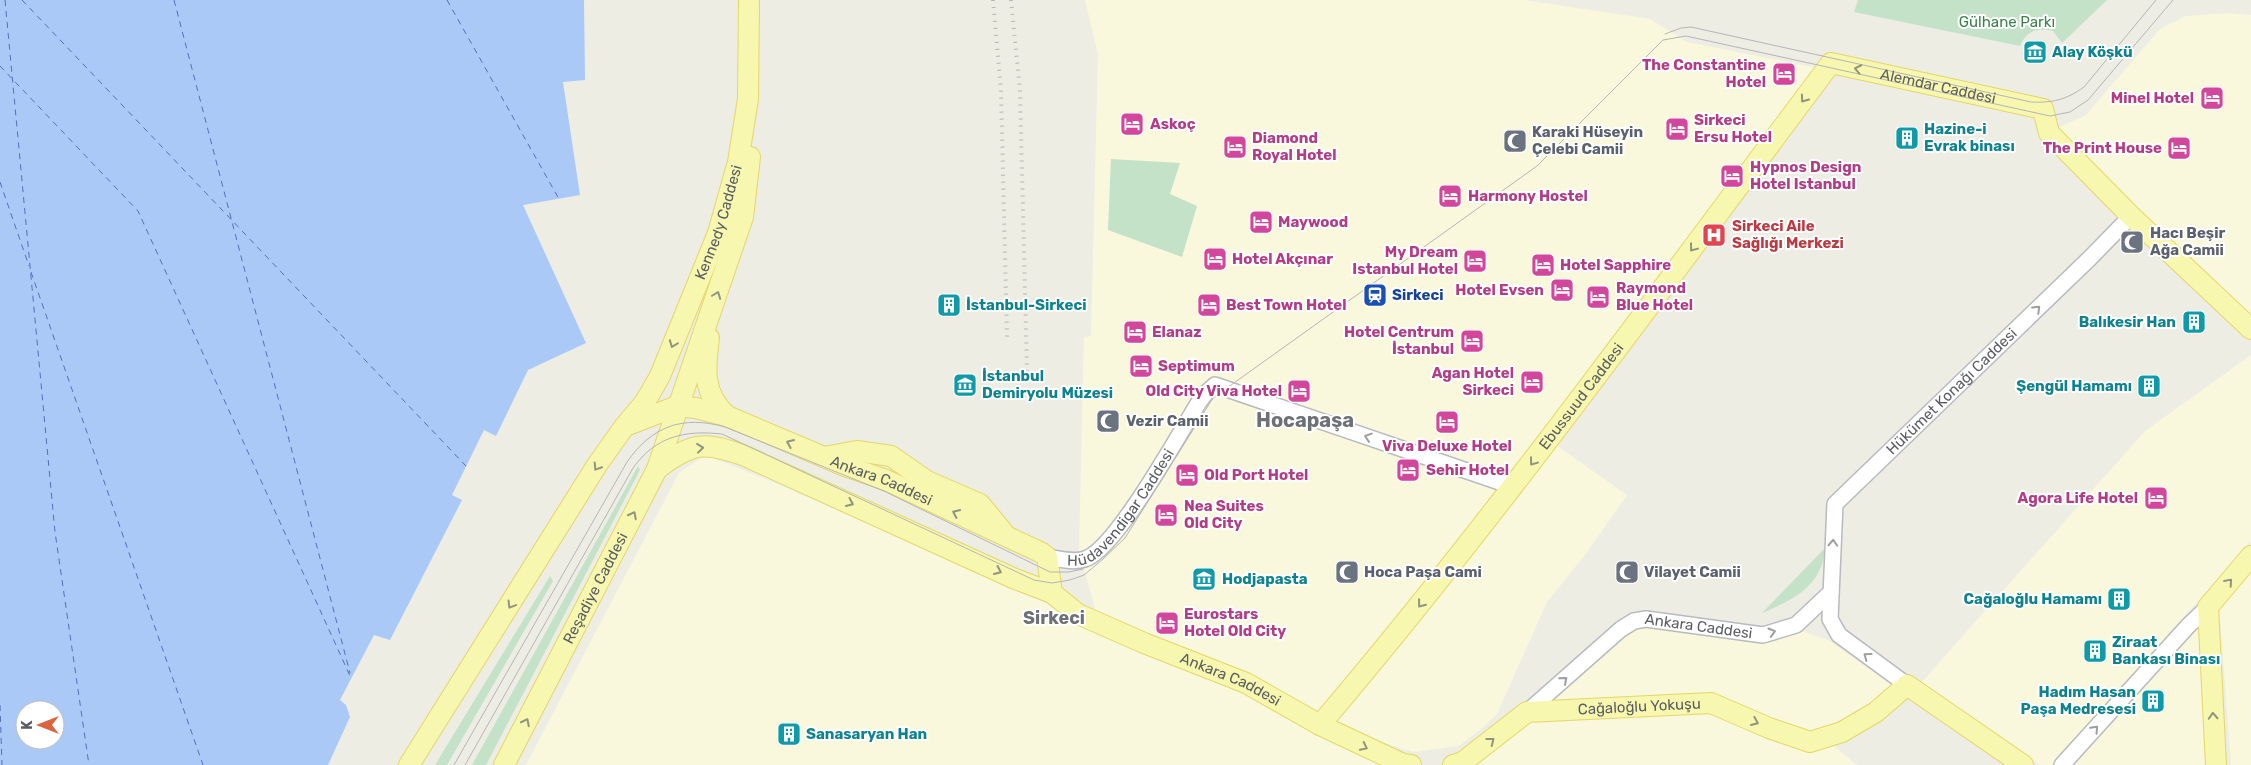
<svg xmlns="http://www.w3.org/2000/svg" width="2251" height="765" font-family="Rubik,sans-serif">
	<rect width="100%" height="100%" fill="#edede4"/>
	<path fill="#faf8dc" d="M 1085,0 L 1524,0 L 1650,19 L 1687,42 L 1823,69 L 1546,437 L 1318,719 L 1096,612 L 1079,551 L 1084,337 L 1091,336 L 1098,54 Z
		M 2229,13 L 2251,15 L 2251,322 L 2056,129 L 2086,115 L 2160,29 L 2186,16 Z
		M 2251,355 L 2251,541 L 2053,765 L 2040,765 L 1921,683 L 2145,431 Z
		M 1553,443 L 1627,495 L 1585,555 L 1547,602 L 1497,714 L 1481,729 L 1459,746 L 1412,752 L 1330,725 Z
		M 705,455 L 775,483 L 1032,595 L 1073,619 L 1237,689 L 1388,765 L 526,765 L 679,473 Z
		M 2251,568 L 2251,765 L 2231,765 L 2219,605 Z
		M 1648,623 L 1796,629 L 1828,640 L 1896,688 L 1861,716 L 1811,738 L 1711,699 L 1538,707 L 1628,629 Z
		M 2191,628 L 2204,632 L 2212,765 L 2073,765 Z
		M 1711,709 L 1810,750 L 1833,745 L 1857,765 L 1470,765 L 1530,718 Z"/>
	<path fill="#c3e2c8" d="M 1858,0 L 2107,0 L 2062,43 L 2053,31 C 2037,28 2027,30 2020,46 L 1854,12 Z
		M 1111,159 L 1180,163 L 1170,194 L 1197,206 L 1182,257 L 1108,230 Z
		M 638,466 L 640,470 L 486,765 L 472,765 Z
		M 1826,547 C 1824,555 1823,564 1819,571 C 1809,593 1783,604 1762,613 Z
		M 550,576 L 553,581 L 447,765 L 435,765 Z"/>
	<path fill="#abc9f7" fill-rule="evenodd" d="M 0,0 L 584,0 L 585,80 L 563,82 L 580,195 L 523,205 L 586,343 L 528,370 L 496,436 L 484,430 L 452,495 L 462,500 L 390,640 L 374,635 L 340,700 L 346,705 L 350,717 L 328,765 L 0,765 ZM 25,710 L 55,710 L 55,740 L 25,740 Z"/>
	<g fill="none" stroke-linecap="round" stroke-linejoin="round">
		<path stroke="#5071b8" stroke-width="1" stroke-dasharray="6 5" stroke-linecap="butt" d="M 5,0 L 55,532 L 89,765
			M 22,0 L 466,466
			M 174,0 L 350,673
			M 447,0 L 559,199
			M 0,66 L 138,211 L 351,678
			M 0,182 L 29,266
			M 31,272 L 203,765
			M 0,705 L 2,765"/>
		<g stroke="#b9babf" stroke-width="18">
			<g id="minor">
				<path id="s1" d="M 1047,557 C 1060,559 1073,563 1085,559 C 1116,549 1179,434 1199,402 L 1205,394 L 1215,385 L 1514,487"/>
				<path id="s2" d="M 1907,685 L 1839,635 L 1830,619 L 1835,504 L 2090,258 L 2131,216"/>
				<path id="s3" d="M 1527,712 L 1621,629 L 1634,621 L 1646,619 L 1763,635 L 1796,625 L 1831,592"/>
				<path d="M 2062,765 L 2188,626 L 2208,607"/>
			</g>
		</g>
		<g stroke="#e4d667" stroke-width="22">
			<g id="major">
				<path d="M 709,338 C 705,369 702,393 727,416"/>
				<path id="s4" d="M 628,425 L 677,406 L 696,408 L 727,416 L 845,466 L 886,480 L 1042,553 L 1047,557 L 1052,593"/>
				<path d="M 824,457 L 857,451 L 891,456 L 927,481 L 980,504 L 1003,532"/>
				<path id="s5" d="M 657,469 C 692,442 705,441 745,456 L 1013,578 L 1052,593 L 1078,614 L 1144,643 L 1246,683 L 1320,725 L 1403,764 L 1411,765"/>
				<path id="s6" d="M 1320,725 C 1501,512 1663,286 1831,63 L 2043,109 L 2049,133 L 2131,216 L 2251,329"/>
				<path id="s7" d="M 409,765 L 597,465 L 624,427 L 645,402 L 660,376 L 718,233 L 738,162 L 748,99 L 749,0"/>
				<path id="s8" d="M 504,765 L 657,469 L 743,217 L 750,157"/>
				<path id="s9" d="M 1453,765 L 1463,762 L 1527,712 L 1711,703 L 1769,728 L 1810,742 L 1842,732 L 1876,712 L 1907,685 L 2023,765"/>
				<path d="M 2216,765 L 2208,607 L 2251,556"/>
			</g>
		</g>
		<use href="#minor" stroke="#fff" stroke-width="15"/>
		<use href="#major" stroke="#f7f7af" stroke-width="20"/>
		<path stroke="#b4b5b5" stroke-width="1" d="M 1665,34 L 1681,28 L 1691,27 L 2031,102 C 2052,103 2066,100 2084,87 L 2156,0
			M 454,765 L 627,462 C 652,426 683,415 725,427 L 886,492 L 1050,572 L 1069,572 L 1083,569
			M 465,765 L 633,468 C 656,436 685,430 722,434 L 1034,580 L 1052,583 L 1070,580 L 1084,575 L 1102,560 L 1125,538 L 1213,398 L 1537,166 L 1663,40 L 1686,36 L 2050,116 L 2070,112 L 2088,100 L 2173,0"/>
		<path stroke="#b4b5b5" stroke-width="4" stroke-dasharray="1 6" stroke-linecap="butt" d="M 993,0 L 1001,90 L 1007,337
			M 1011,0 L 1020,90 L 1027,372"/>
	</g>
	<defs><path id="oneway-chevron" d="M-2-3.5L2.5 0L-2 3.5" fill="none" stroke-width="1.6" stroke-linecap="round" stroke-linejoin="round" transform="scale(1.25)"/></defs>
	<g stroke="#92947e">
		<use href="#oneway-chevron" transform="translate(1858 69) rotate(-168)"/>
		<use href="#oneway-chevron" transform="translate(1804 99) rotate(126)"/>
		<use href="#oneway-chevron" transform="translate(1693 248) rotate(127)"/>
		<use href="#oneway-chevron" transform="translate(717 295) rotate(-69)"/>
		<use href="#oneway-chevron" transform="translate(673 344) rotate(111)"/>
		<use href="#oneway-chevron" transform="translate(790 443) rotate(-157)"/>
		<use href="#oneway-chevron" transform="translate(700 448) rotate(-6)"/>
		<use href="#oneway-chevron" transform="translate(1533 462) rotate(127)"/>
		<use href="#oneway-chevron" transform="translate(597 467) rotate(123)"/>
		<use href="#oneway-chevron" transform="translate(850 503) rotate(24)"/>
		<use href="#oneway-chevron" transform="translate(956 513) rotate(-155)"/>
		<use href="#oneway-chevron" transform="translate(633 515) rotate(-63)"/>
		<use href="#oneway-chevron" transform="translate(998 571) rotate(25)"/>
		<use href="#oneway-chevron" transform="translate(2229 582) rotate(-49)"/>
		<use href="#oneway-chevron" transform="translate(1421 604) rotate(128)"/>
		<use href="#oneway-chevron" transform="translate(511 605) rotate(121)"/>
		<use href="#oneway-chevron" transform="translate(2213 716) rotate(-93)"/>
		<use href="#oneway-chevron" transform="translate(526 722) rotate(-63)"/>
		<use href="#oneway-chevron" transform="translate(1755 722) rotate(23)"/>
		<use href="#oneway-chevron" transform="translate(1491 741) rotate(-38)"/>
		<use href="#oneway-chevron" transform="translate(1364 747) rotate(26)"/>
	</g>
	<g stroke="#9d9ea1">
		<use href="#oneway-chevron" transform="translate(2037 309) rotate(-44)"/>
		<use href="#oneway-chevron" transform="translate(1368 437) rotate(-162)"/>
		<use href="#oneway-chevron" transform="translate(1833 543) rotate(-87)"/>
		<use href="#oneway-chevron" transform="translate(1772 632) rotate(-16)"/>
		<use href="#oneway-chevron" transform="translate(1867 656) rotate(-144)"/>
		<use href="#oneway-chevron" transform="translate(1564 680) rotate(-41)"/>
		<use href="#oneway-chevron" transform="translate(2095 729) rotate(-47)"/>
	</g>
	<defs>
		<g id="museum-square" transform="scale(1.25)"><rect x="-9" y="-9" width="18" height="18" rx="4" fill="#0f9aa8" stroke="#fff"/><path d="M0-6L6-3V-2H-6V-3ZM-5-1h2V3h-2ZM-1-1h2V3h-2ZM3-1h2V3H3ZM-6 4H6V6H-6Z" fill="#fff"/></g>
		<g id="hotel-square" transform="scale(1.25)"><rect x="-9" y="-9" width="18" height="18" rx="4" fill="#d1479c" stroke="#fff"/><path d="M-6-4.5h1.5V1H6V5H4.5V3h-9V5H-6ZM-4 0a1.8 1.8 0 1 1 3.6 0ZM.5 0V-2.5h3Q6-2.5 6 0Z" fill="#fff"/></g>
		<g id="building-square" transform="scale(1.25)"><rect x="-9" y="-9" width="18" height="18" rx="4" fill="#0f9aa8" stroke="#fff"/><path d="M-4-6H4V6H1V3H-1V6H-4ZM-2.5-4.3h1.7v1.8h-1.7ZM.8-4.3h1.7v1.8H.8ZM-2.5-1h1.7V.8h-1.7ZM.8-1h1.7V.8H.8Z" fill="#fff"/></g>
		<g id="mosque-square" transform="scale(1.25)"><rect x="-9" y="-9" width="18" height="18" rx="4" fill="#6b7280" stroke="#fff"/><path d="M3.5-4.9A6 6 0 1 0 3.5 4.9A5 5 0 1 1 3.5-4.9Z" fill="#fff"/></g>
		<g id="hospital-square" transform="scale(1.25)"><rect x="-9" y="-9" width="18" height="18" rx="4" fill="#e0444e" stroke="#fff"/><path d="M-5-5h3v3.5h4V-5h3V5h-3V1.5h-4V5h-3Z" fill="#fff"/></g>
		<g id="station-square" transform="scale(1.25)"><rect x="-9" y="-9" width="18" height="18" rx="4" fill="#1a4fb4" stroke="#fff"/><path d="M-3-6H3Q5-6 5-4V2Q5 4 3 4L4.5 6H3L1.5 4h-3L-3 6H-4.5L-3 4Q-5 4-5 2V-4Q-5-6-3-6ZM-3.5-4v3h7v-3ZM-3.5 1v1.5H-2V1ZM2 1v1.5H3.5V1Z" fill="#fff"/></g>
	</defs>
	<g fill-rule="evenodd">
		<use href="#museum-square" x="2035" y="52"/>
		<use href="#hotel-square" x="1784" y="74"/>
		<use href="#hotel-square" x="2212" y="98"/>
		<use href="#hotel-square" x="1132" y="124"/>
		<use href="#hotel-square" x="1677" y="129"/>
		<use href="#building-square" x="1907" y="138"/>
		<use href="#mosque-square" x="1515" y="141"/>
		<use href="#hotel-square" x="1235" y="147"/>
		<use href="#hotel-square" x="2179" y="148"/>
		<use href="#hotel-square" x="1732" y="176"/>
		<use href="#hotel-square" x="1450" y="196"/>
		<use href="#hotel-square" x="1261" y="222"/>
		<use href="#hospital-square" x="1714" y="235"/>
		<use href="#mosque-square" x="2132" y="242"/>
		<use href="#hotel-square" x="1215" y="259"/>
		<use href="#hotel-square" x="1475" y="261"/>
		<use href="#hotel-square" x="1543" y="265"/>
		<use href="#hotel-square" x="1562" y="290"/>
		<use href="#station-square" x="1375" y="295"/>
		<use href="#hotel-square" x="1598" y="297"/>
		<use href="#building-square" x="949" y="305"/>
		<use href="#hotel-square" x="1209" y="305"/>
		<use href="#building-square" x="2194" y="322"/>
		<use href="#hotel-square" x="1135" y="332"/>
		<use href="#hotel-square" x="1472" y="341"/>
		<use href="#hotel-square" x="1141" y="366"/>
		<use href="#hotel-square" x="1532" y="382"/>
		<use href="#museum-square" x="965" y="385"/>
		<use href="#building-square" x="2149" y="386"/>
		<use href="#hotel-square" x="1299" y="391"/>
		<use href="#mosque-square" x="1108" y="421"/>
		<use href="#hotel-square" x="1447" y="422"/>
		<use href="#hotel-square" x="1408" y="470"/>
		<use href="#hotel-square" x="1187" y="475"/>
		<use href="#hotel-square" x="2156" y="498"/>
		<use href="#hotel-square" x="1166" y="515"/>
		<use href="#mosque-square" x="1347" y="572"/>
		<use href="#mosque-square" x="1627" y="572"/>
		<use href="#museum-square" x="1204" y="579"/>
		<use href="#building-square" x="2119" y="599"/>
		<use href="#hotel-square" x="1167" y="623"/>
		<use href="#building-square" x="2095" y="651"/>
		<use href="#building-square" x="2153" y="701"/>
		<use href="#building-square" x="789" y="734"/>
	</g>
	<g text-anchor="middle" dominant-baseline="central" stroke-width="4" stroke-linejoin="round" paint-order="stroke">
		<g font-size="15" fill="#3d814c" stroke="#fff">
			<text x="2007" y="22">Gülhane Parkı</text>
		</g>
		<g font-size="15" font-weight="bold" fill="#0d838f" stroke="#fff" text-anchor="start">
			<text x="2052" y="52">Alay Köşkü</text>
			<text x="1924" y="129">Hazine-i<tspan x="1924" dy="17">Evrak binası</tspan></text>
			<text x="966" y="305">İstanbul-Sirkeci</text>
			<text x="2176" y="322" text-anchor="end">Balıkesir Han</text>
			<text x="982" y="376">İstanbul<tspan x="982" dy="17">Demiryolu Müzesi</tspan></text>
			<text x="2132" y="386" text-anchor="end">Şengül Hamamı</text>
			<text x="1222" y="579">Hodjapasta</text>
			<text x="2102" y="599" text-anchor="end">Cağaloğlu Hamamı</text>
			<text x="2112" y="642">Ziraat<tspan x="2112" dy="17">Bankası Binası</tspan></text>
			<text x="2136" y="692" text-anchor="end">Hadım Hasan<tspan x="2136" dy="17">Paşa Medresesi</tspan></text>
			<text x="806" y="734">Sanasaryan Han</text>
		</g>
		<g font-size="15" font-weight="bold" fill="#b23c85" stroke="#fff" text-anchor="start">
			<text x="1766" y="65" text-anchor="end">The Constantine<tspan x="1766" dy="17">Hotel</tspan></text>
			<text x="2194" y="98" text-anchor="end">Minel Hotel</text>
			<text x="1694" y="120">Sirkeci<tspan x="1694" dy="17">Ersu Hotel</tspan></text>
			<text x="1150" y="124">Askoç</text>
			<text x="1252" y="138">Diamond<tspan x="1252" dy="17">Royal Hotel</tspan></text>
			<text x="2162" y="148" text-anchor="end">The Print House</text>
			<text x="1750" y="167">Hypnos Design<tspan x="1750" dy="17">Hotel Istanbul</tspan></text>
			<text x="1468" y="196">Harmony Hostel</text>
			<text x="1278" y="222">Maywood</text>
			<text x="1458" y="252" text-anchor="end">My Dream<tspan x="1458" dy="17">Istanbul Hotel</tspan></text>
			<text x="1232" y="259">Hotel Akçınar</text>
			<text x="1560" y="265">Hotel Sapphire</text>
			<text x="1616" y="288">Raymond<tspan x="1616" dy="17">Blue Hotel</tspan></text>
			<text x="1544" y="290" text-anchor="end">Hotel Evsen</text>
			<text x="1226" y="305">Best Town Hotel</text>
			<text x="1152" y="332">Elanaz</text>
			<text x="1454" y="332" text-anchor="end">Hotel Centrum<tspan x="1454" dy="17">İstanbul</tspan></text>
			<text x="1158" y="366">Septimum</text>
			<text x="1514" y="373" text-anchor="end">Agan Hotel<tspan x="1514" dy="17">Sirkeci</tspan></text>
			<text x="1282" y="391" text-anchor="end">Old City Viva Hotel</text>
			<text x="1447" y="446" text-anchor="middle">Viva Deluxe Hotel</text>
			<text x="1426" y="470">Sehir Hotel</text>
			<text x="1204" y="475">Old Port Hotel</text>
			<text x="2138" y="498" text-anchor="end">Agora Life Hotel</text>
			<text x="1184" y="506">Nea Suites<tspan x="1184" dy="17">Old City</tspan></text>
			<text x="1184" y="614">Eurostars<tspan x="1184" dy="17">Hotel Old City</tspan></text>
		</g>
		<g font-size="15" fill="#5c5e63" stroke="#fff">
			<text stroke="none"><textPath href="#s6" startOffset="946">Alemdar Caddesi</textPath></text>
			<text stroke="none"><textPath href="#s7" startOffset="628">Kennedy Caddesi</textPath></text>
			<text stroke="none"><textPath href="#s2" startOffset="380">Hükümet Konağı Caddesi</textPath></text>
			<text stroke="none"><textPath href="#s6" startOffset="420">Ebussuud Caddesi</textPath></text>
			<text stroke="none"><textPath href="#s4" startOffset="271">Ankara Caddesi</textPath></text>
			<text stroke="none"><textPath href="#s1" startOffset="99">Hüdavendigar Caddesi</textPath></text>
			<text stroke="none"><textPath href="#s8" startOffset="199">Reşadiye Caddesi</textPath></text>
			<text stroke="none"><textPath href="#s3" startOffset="206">Ankara Caddesi</textPath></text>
			<text stroke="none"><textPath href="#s5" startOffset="631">Ankara Caddesi</textPath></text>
			<text stroke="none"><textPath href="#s9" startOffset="204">Cağaloğlu Yokuşu</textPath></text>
		</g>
		<g font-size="15" font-weight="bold" fill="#5b616d" stroke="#fff" text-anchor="start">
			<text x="1532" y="132">Karaki Hüseyin<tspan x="1532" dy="17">Çelebi Camii</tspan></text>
			<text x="2150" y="233">Hacı Beşir<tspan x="2150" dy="17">Ağa Camii</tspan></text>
			<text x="1126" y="421">Vezir Camii</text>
			<text x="1364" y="572">Hoca Paşa Cami</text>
			<text x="1644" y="572">Vilayet Camii</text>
		</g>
		<g font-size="15" font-weight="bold" fill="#be3a42" stroke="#fff" text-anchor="start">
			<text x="1732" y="226">Sirkeci Aile<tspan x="1732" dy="17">Sağlığı Merkezi</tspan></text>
		</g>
		<g font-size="15" font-weight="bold" fill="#164399" stroke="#fff" text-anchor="start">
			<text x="1392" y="295">Sirkeci</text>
		</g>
		<g font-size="18" font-weight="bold" fill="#6d7075" stroke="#fff">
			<text x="1054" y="618">Sirkeci</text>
		</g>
		<g font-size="20" font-weight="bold" fill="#6d7075" stroke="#fff">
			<text x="1305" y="420">Hocapaşa</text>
		</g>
	</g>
	<g transform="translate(40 725) rotate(270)"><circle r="24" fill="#ffffff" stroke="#bebfc1"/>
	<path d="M0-4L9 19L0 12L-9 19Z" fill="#d9653f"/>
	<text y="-8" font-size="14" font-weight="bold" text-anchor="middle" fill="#5c5e63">K</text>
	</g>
</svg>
